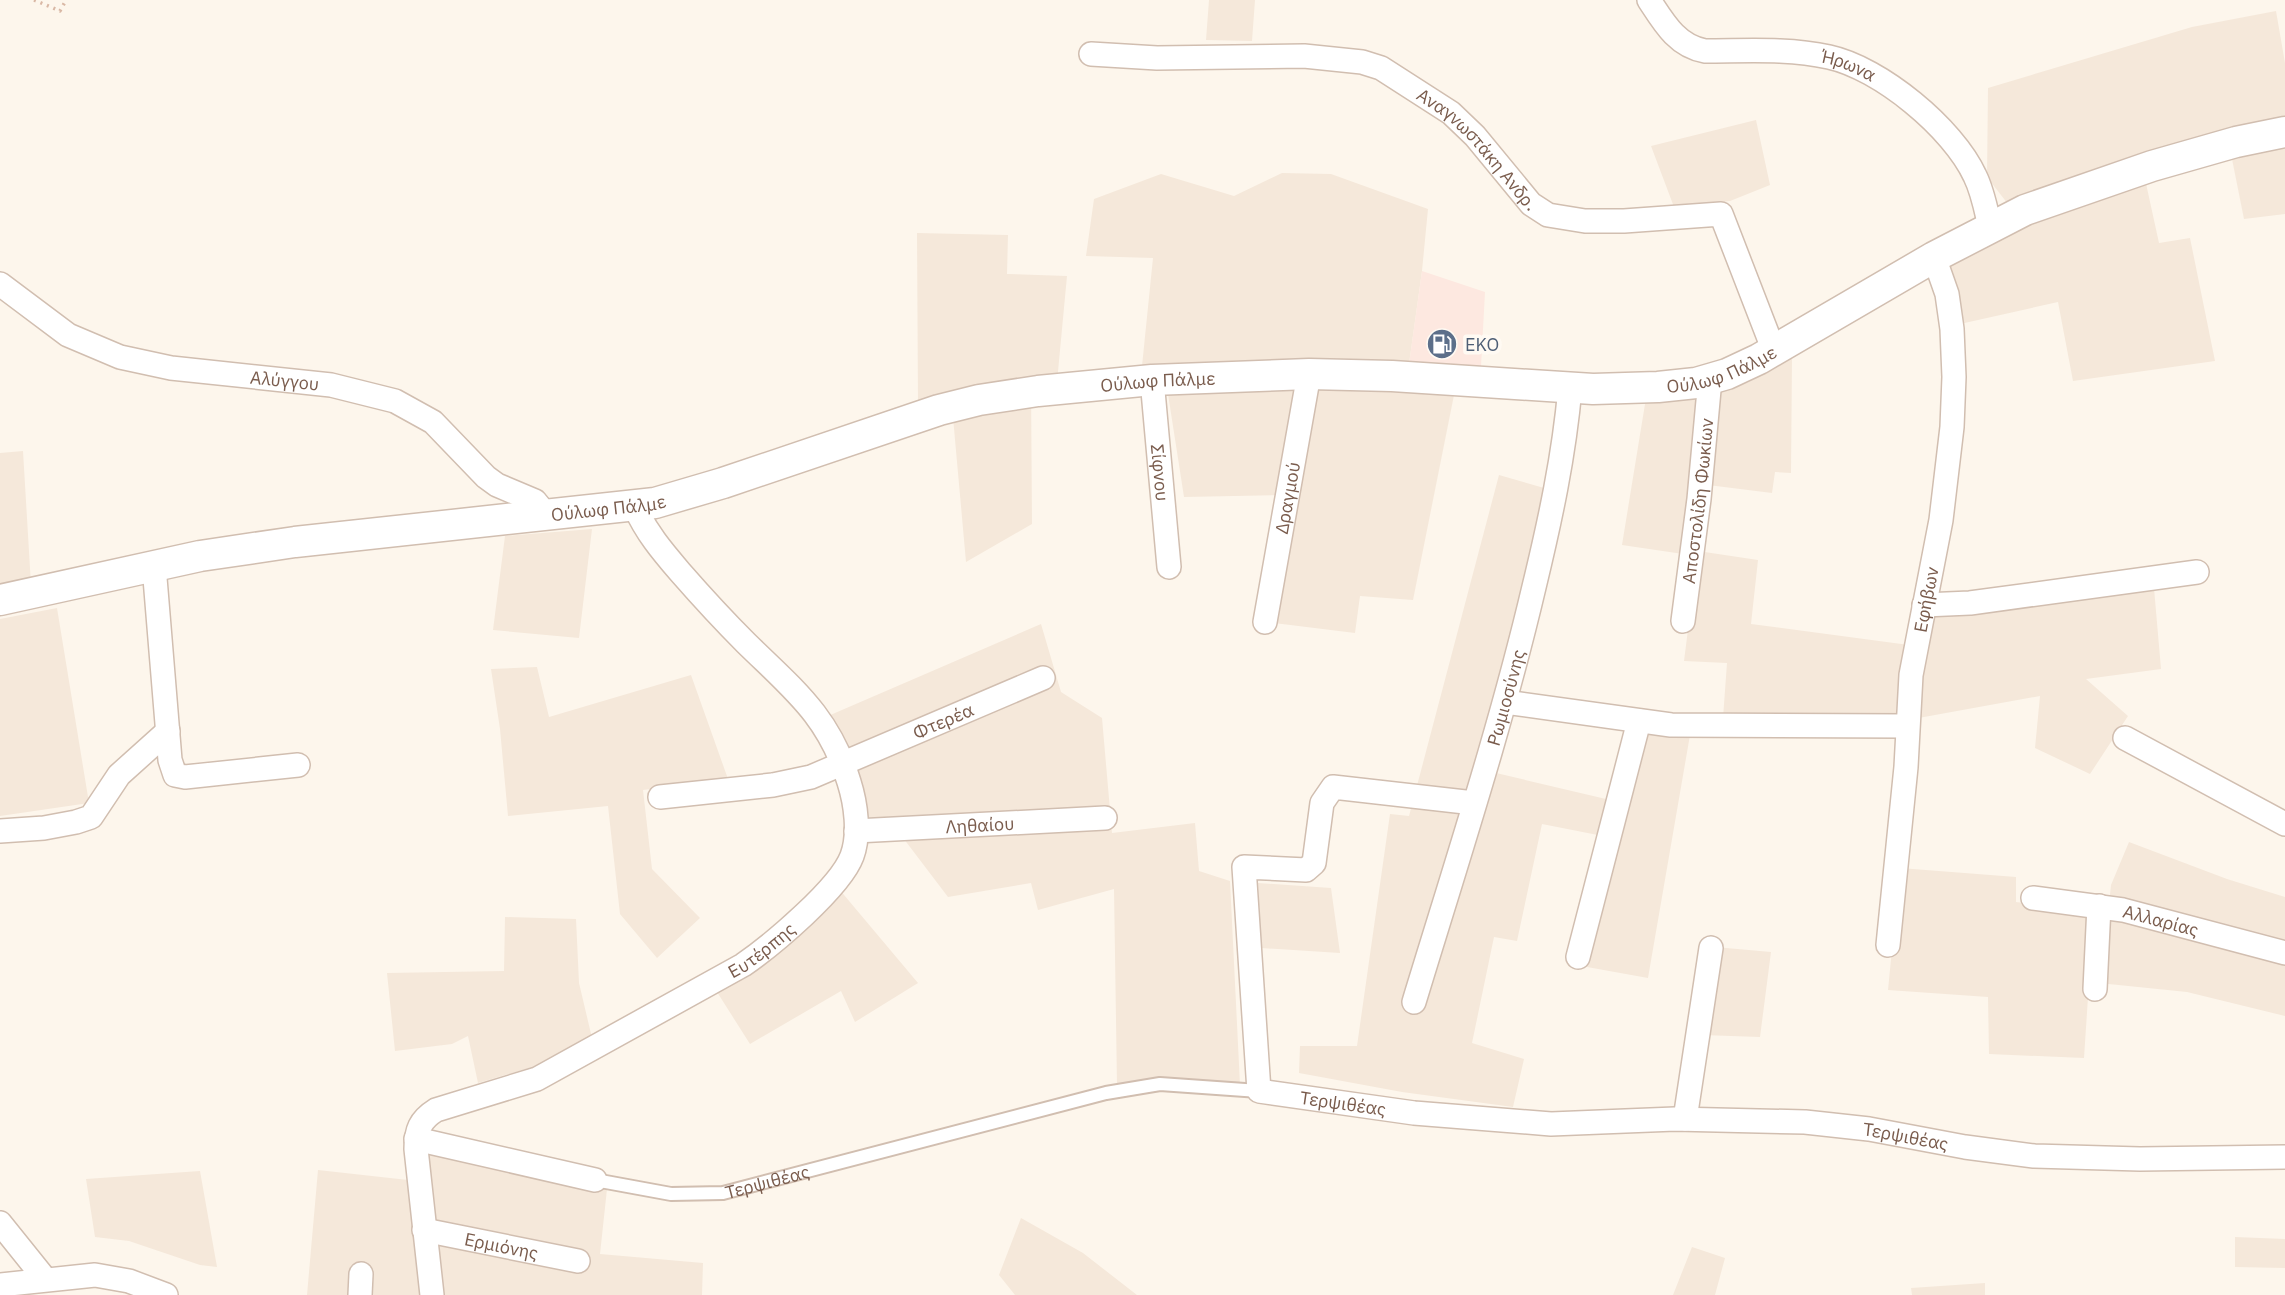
<svg xmlns="http://www.w3.org/2000/svg" width="2285" height="1295" font-family="'IBM Plex Sans',sans-serif">
	<rect width="100%" height="100%" fill="#fdf6ec"/>
	<path fill="#f5e8da" d="M 1209,0 L 1255,0 L 1252,41 L 1206,40 Z
		M 2276,11 L 2285,63 L 2285,214 L 2244,219 L 2226,129 L 2140,156 L 2159,243 L 2190,238 L 2215,361 L 2073,381 L 2058,302 L 1960,324 L 1949,266 L 2025,226 L 1987,177 L 1988,88 L 2192,27 Z
		M 1756,120 L 1770,185 L 1730,201 L 1674,207 L 1651,146 Z
		M 1282,173 L 1331,174 L 1428,209 L 1422,271 L 1409,364 L 1315,361 L 1142,366 L 1153,258 L 1086,256 L 1094,199 L 1161,174 L 1234,196 Z
		M 917,233 L 1008,235 L 1007,274 L 1067,276 L 1057,382 L 1031,384 L 1032,524 L 966,562 L 951,395 L 918,404 Z
		M 1792,358 L 1791,473 L 1775,472 L 1772,493 L 1708,485 L 1717,393 L 1749,382 Z
		M 1301,388 L 1454,395 L 1413,600 L 1360,596 L 1355,633 L 1265,622 L 1284,495 L 1184,497 L 1168,394 Z
		M 1702,393 L 1683,554 L 1622,545 L 1646,398 Z
		M 23,451 L 31,585 L 0,588 L 0,453 Z
		M 1499,475 L 1551,490 L 1479,769 L 1623,803 L 1643,730 L 1690,735 L 1648,978 L 1587,967 L 1618,839 L 1542,824 L 1517,941 L 1494,937 L 1472,1043 L 1524,1059 L 1513,1107 L 1402,1092 L 1299,1073 L 1300,1046 L 1357,1046 L 1390,814 L 1409,816 Z
		M 592,529 L 579,638 L 493,630 L 505,536 Z
		M 1698,551 L 1758,560 L 1751,624 L 1909,645 L 1896,720 L 1723,718 L 1727,663 L 1684,661 Z
		M 2154,588 L 2161,669 L 2086,679 L 2128,716 L 2090,774 L 2035,748 L 2040,696 L 1913,719 L 1927,617 Z
		M 57,608 L 89,803 L 0,816 L 0,619 Z
		M 1041,624 L 1061,692 L 1102,718 L 1112,833 L 1195,823 L 1199,871 L 1230,881 L 1240,1085 L 1155,1078 L 1117,1085 L 1114,889 L 1038,910 L 1031,883 L 948,897 L 891,822 L 866,821 L 828,716 Z
		M 537,667 L 549,717 L 691,675 L 728,779 L 643,790 L 652,869 L 700,918 L 657,958 L 620,914 L 608,806 L 508,816 L 500,729 L 491,669 Z
		M 2129,842 L 2227,879 L 2285,897 L 2285,1016 L 2187,992 L 2089,982 L 2084,1058 L 1989,1054 L 1988,997 L 1888,990 L 1900,868 L 2016,877 L 2016,902 L 2108,914 L 2111,885 Z
		M 1258,883 L 1331,888 L 1340,953 L 1261,948 Z
		M 839,889 L 918,983 L 855,1022 L 841,991 L 750,1044 L 717,992 Z
		M 505,917 L 576,919 L 579,983 L 592,1038 L 549,1062 L 478,1083 L 468,1036 L 452,1044 L 395,1051 L 387,973 L 504,971 Z
		M 1715,947 L 1771,952 L 1760,1037 L 1702,1035 Z
		M 426,1146 L 607,1189 L 600,1254 L 703,1263 L 702,1295 L 307,1295 L 318,1170 L 426,1182 Z
		M 200,1171 L 217,1267 L 200,1265 L 129,1241 L 95,1237 L 86,1179 Z
		M 1021,1218 L 1083,1253 L 1137,1295 L 1015,1295 L 999,1275 Z
		M 2235,1237 L 2285,1239 L 2285,1268 L 2235,1267 Z
		M 1692,1247 L 1725,1258 L 1715,1295 L 1673,1295 Z
		M 1985,1283 L 1985,1295 L 1912,1295 L 1911,1288 Z"/>
	<path fill="#fde8e0" d="M 1422,271 L 1485,292 L 1481,366 L 1409,364 Z"/>
	<path fill="#f3d5c3" d="M 1429,334 L 1455,334 L 1454,353 L 1428,352 Z"/>
	<g fill="none" stroke-linecap="round" stroke-linejoin="round">
		<g stroke="#d1beb0" stroke-width="16">
			<g id="service">
				<path id="s1" d="M 595,1180 L 671,1194 L 723,1193 L 1106,1093 L 1160,1084 L 1259,1091"/>
			</g>
		</g>
		<g stroke="#d1beb0" stroke-width="26">
			<g id="minor">
				<path id="s2" d="M 1649,0 C 1664,23 1677,46 1705,51 C 1747,51 1788,48 1829,57 C 1880,68 1953,128 1975,176 C 1983,192 1986,210 1990,227"/>
				<path id="s3" d="M 1091,54 L 1157,58 L 1304,56 L 1362,62 L 1381,68 L 1451,113 L 1475,136 L 1531,204 L 1548,215 L 1585,221 L 1624,221 L 1721,214 L 1774,351"/>
				<path id="s4" d="M 0,284 L 68,335 L 120,357 L 171,368 L 331,385 L 395,401 L 433,422 L 486,477 L 497,485 L 535,501 L 547,516"/>
				<path id="s5" d="M 1152,380 L 1169,567"/>
				<path d="M 154,566 L 170,760 L 175,775 L 185,777 L 298,765"/>
				<path d="M 1924,605 L 1970,603 L 2197,572"/>
				<path id="s6" d="M 1683,621 L 1699,499 L 1710,379"/>
				<path id="s7" d="M 1265,622 L 1309,374"/>
				<path d="M 1505,702 L 1671,725 L 1907,726"/>
				<path d="M 2125,738 L 2285,824"/>
				<path id="s8" d="M 660,797 L 773,785 L 811,777 L 1043,678"/>
				<path id="s9" d="M 1474,803 L 1333,787 L 1322,803 L 1314,863 L 1306,870 L 1244,867 L 1259,1091 L 1414,1113 L 1551,1124 L 1675,1119 L 1805,1122 L 1869,1129 L 1965,1147 L 2034,1156 L 2140,1159 L 2285,1157"/>
				<path d="M 0,831 L 44,828 L 76,822 L 91,817 L 119,775 L 168,731"/>
				<path id="s10" d="M 856,831 L 1105,818"/>
				<path id="s11" d="M 2033,898 L 2123,910 L 2285,953"/>
				<path id="s12" d="M 1888,945 L 1906,767 L 1911,675 L 1941,520 L 1952,427 L 1954,377 L 1952,329 L 1947,294 L 1934,257"/>
				<path d="M 1578,957 L 1639,721"/>
				<path d="M 2095,989 L 2099,906"/>
				<path id="s13" d="M 1414,1002 C 1456,864 1501,727 1534,587 C 1550,521 1564,456 1570,388"/>
				<path d="M 1685,1119 L 1711,948"/>
				<path d="M 416,1139 L 595,1180"/>
				<path d="M 0,1223 L 45,1279"/>
				<path id="s14" d="M 424,1230 L 578,1261"/>
				<path d="M 0,1285 L 95,1275 L 129,1281 L 166,1295"/>
				<path d="M 360,1295 L 361,1274"/>
				<path id="s15" d="M 432,1295 L 416,1149 C 416,1130 420,1120 436,1110 L 537,1079 L 743,965 C 772,945 840,888 852,856 C 860,834 856,804 849,782 C 829,716 793,689 746,643 C 723,620 701,596 680,572 C 662,551 646,532 635,507"/>
			</g>
		</g>
		<g stroke="#d1beb0" stroke-width="33">
			<g id="tertiary">
				<path id="s16" d="M 0,600 L 200,556 L 295,542 L 655,503 L 723,483 L 939,410 L 979,400 L 1038,391 L 1152,380 L 1309,374 L 1392,376 L 1593,389 L 1658,387 L 1696,383 L 1727,374 L 1759,359 L 1934,257 L 2025,210 L 2152,166 L 2236,142 L 2285,132"/>
			</g>
		</g>
		<path stroke="#d9b8a5" stroke-width="3.5" stroke-dasharray="2 5" stroke-linecap="butt" d="M 34,0 L 60,11 L 66,0"/>
		<use href="#service" stroke="#fff" stroke-width="12"/>
		<use href="#minor" stroke="#fff" stroke-width="23"/>
		<use href="#tertiary" stroke="#fff" stroke-width="30"/>
	</g>
	<defs>
		<g id="fuel-disc" transform="scale(1.575)"><circle r="9.5" fill="#5c6f8a" stroke="#fffaf3"/><path d="M-5.5-6h7V0h2V4h1.3V-2.5L3-4.5l.8-.8L6-3V5H2.5V1h-1V6h-7ZM-4.2-4.7v3.2H.2V-4.7Z" fill="#fff"/></g>
	</defs>
	<g fill-rule="evenodd">
		<use href="#fuel-disc" x="1442" y="344"/>
	</g>
	<g text-anchor="middle" dominant-baseline="central" stroke-width="7" stroke-linejoin="round" paint-order="stroke">
		<g font-size="18" fill="#7a5c4d" stroke="#fffaf3">
			<text stroke="none"><textPath href="#s2" startOffset="224">Ήρωνα</textPath></text>
			<text stroke="none"><textPath href="#s3" startOffset="418">Αναγνωστάκη Ανδρ.</textPath></text>
			<text stroke="none"><textPath href="#s16" startOffset="1750">Ούλωφ Πάλμε</textPath></text>
			<text stroke="none"><textPath href="#s4" startOffset="308">Αλύγγου</textPath></text>
			<text stroke="none"><textPath href="#s16" startOffset="1183">Ούλωφ Πάλμε</textPath></text>
			<text stroke="none"><textPath href="#s5" startOffset="93">Σίφνου</textPath></text>
			<text stroke="none"><textPath href="#s7" startOffset="126">Δραγμού</textPath></text>
			<text stroke="none"><textPath href="#s6" startOffset="121">Αποστολίδη Φωκίων</textPath></text>
			<text stroke="none"><textPath href="#s16" startOffset="616">Ούλωφ Πάλμε</textPath></text>
			<text stroke="none"><textPath href="#s12" startOffset="348">Εφήβων</textPath></text>
			<text stroke="none"><textPath href="#s13" startOffset="318">Ρωμιοσύνης</textPath></text>
			<text stroke="none"><textPath href="#s8" startOffset="296">Φτερέα</textPath></text>
			<text stroke="none"><textPath href="#s10" startOffset="124">Ληθαίου</textPath></text>
			<text stroke="none"><textPath href="#s11" startOffset="130">Αλλαρίας</textPath></text>
			<text stroke="none"><textPath href="#s15" startOffset="558">Ευτέρπης</textPath></text>
			<text stroke="none"><textPath href="#s9" startOffset="604">Τερψιθέας</textPath></text>
			<text stroke="none"><textPath href="#s9" startOffset="1169">Τερψιθέας</textPath></text>
			<text stroke="none"><textPath href="#s1" startOffset="175">Τερψιθέας</textPath></text>
			<text stroke="none"><textPath href="#s14" startOffset="79">Ερμιόνης</textPath></text>
		</g>
		<g font-size="18" fill="#4e5e75" stroke="#fffaf3" text-anchor="start">
			<text x="1465" y="344">EKO</text>
		</g>
	</g>
</svg>
